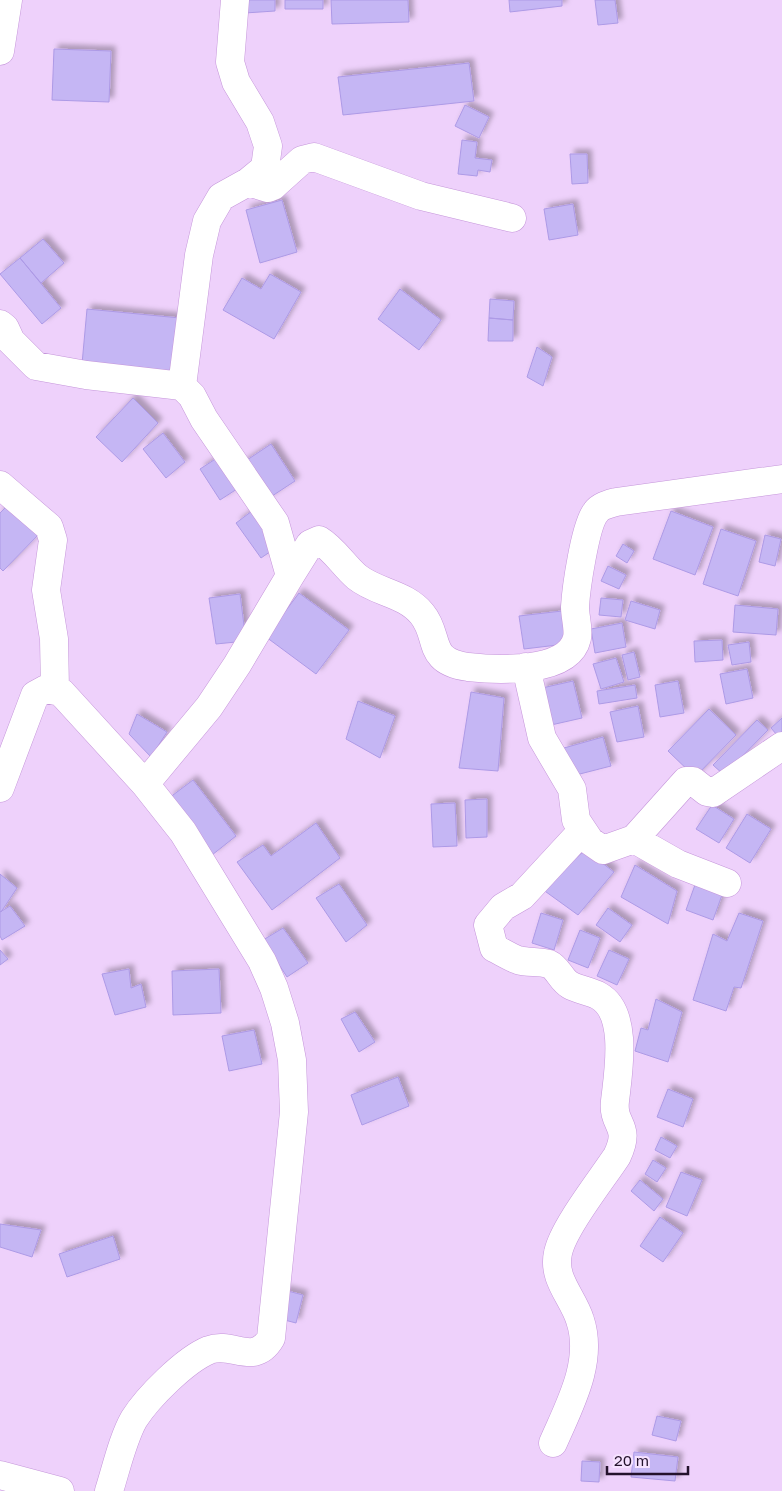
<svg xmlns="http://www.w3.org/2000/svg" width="782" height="1491" font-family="'Golos Text',sans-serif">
	<defs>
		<filter id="shadow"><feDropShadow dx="4.5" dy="-4.5" stdDeviation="2.5" flood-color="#0004"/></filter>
	</defs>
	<rect width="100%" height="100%" fill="#eed1fb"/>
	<path fill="#c5b6f4" stroke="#ad9ae6" filter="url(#shadow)" d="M 244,0 L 275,0 L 275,11 L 245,13 Z
		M 285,0 L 323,0 L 323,9 L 285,9 Z
		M 331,0 L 408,0 L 409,22 L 332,24 Z
		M 509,0 L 562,0 L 562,6 L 510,12 Z
		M 595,0 L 615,0 L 618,23 L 598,25 Z
		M 54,49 L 111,51 L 109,102 L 52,100 Z
		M 469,63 L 474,101 L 343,115 L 338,77 Z
		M 465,105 L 489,117 L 479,138 L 455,126 Z
		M 462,140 L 477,142 L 475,158 L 492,160 L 490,172 L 478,170 L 477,176 L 458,174 Z
		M 570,154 L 587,154 L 588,183 L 572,184 Z
		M 282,200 L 297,252 L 260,263 L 246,210 Z
		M 573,204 L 578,235 L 549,240 L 544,209 Z
		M 43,239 L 64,263 L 41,283 L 20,258 Z
		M 20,258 L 61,308 L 42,324 L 0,274 Z
		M 270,274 L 301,292 L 274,339 L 223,310 L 242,278 L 261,289 Z
		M 400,289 L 441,320 L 419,350 L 378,319 Z
		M 490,299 L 514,301 L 513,320 L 489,318 Z
		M 87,309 L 180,318 L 176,373 L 82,364 Z
		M 489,318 L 513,320 L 513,341 L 488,341 Z
		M 537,347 L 552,357 L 543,386 L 527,377 Z
		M 133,398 L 158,423 L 122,462 L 96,437 Z
		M 163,433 L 185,462 L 166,478 L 143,449 Z
		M 271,444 L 295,481 L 266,500 L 241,464 Z
		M 217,458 L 237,489 L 220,500 L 200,469 Z
		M 11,502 L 41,532 L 3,571 L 0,568 L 0,513 Z
		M 252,511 L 277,547 L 261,558 L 236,523 Z
		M 671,511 L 713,527 L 695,575 L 653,559 Z
		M 721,529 L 756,541 L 738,596 L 703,584 Z
		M 765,535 L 781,539 L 775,566 L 759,562 Z
		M 623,544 L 634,551 L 627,563 L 616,556 Z
		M 608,566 L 626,575 L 619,589 L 601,581 Z
		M 299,593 L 349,630 L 316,674 L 266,637 Z
		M 240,594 L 246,641 L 216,644 L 209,598 Z
		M 601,598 L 623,600 L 621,617 L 599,615 Z
		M 631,601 L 660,610 L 655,629 L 625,620 Z
		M 735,605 L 778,609 L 776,635 L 733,632 Z
		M 562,611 L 566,644 L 524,649 L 519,616 Z
		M 622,623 L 626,647 L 595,653 L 591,629 Z
		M 722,640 L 723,660 L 695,662 L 694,641 Z
		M 749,642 L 751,662 L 732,665 L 728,645 Z
		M 634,652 L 640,677 L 628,680 L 622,655 Z
		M 616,658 L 624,682 L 601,689 L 593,664 Z
		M 747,669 L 753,698 L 726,704 L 720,674 Z
		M 573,681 L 582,718 L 551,725 L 542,688 Z
		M 678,681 L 684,713 L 660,717 L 655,685 Z
		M 635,685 L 637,698 L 599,704 L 597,691 Z
		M 471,692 L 504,698 L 498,771 L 459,768 Z
		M 358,701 L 395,716 L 380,758 L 346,739 Z
		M 638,706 L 644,737 L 617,742 L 610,712 Z
		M 709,709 L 736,735 L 695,777 L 668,751 Z
		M 137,714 L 167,732 L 151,757 L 129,734 Z
		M 782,718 L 782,741 L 771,728 Z
		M 757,720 L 768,730 L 724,775 L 713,765 Z
		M 603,737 L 611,766 L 572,776 L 564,748 Z
		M 193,780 L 236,836 L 212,855 L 169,798 Z
		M 487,799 L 487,837 L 466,838 L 465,800 Z
		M 455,803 L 457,846 L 433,847 L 431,804 Z
		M 712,805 L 734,819 L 719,843 L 696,829 Z
		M 747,814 L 771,829 L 750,863 L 726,848 Z
		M 316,823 L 340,858 L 272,910 L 237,862 L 263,845 L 271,856 Z
		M 585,850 L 614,872 L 578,915 L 542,889 Z
		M 635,865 L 677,891 L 668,924 L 621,897 Z
		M 0,874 L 17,888 L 1,912 L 0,911 Z
		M 696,882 L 723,892 L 713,920 L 686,910 Z
		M 339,884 L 367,925 L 346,942 L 316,898 Z
		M 10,906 L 25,926 L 2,940 L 0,936 L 0,912 Z
		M 608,908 L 632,925 L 620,942 L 596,925 Z
		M 541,913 L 563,920 L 554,950 L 532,943 Z
		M 739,913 L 763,921 L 741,988 L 734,987 L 726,1011 L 693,1000 L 713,934 L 727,941 Z
		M 283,928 L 308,963 L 287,977 L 263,940 Z
		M 580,930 L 600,938 L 588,968 L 568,960 Z
		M 0,950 L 8,959 L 0,965 Z
		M 609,950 L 629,959 L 617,985 L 597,976 Z
		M 129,969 L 131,988 L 141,984 L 146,1007 L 115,1015 L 102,974 Z
		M 219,969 L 221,1013 L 173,1015 L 172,971 Z
		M 656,999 L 682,1012 L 668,1062 L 635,1051 L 641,1028 L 648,1030 Z
		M 355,1012 L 375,1042 L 359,1052 L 341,1019 Z
		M 254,1030 L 262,1064 L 229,1071 L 222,1036 Z
		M 398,1077 L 409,1106 L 362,1125 L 351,1095 Z
		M 668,1089 L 693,1099 L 683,1127 L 657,1117 Z
		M 661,1137 L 677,1146 L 670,1158 L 655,1150 Z
		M 653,1160 L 666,1168 L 657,1182 L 645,1174 Z
		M 681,1172 L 702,1180 L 687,1216 L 666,1207 Z
		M 640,1180 L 663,1199 L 654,1211 L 631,1191 Z
		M 660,1217 L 683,1233 L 663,1262 L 640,1246 Z
		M 0,1224 L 41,1230 L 32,1257 L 0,1247 Z
		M 113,1236 L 120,1259 L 67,1277 L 59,1254 Z
		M 284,1290 L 303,1295 L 296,1323 L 277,1318 Z
		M 657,1416 L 681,1421 L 676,1441 L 652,1435 Z
		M 634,1452 L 678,1457 L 675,1481 L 631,1477 Z
		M 582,1461 L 600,1462 L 599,1482 L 581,1481 Z"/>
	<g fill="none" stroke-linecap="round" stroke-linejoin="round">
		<g stroke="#c596da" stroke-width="29">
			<path id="minor" d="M 248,182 L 268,188 L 273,186 L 302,160 L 314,157 L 421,196 L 512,218
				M 0,324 L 5,328 L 11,341 L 36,366 L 86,375 L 182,386 L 192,396 L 204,419 L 275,523 L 290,576 L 237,665 L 209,707 L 145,784
				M 182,386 L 199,255 L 207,221 L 221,197 L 248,182 L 265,168 L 268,146 L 260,122 L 236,82 L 230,62 L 235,0
				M 0,485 L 49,527 L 53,540 L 46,590 L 54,639 L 55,689
				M 290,576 L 310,544 L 319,540 C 334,549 344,566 357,577 C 377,593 405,593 422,614 C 441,637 425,661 468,667 C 495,670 569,674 577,638 C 579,629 575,617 575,607 C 576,589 585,525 596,512 C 600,506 609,504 616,502 L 782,479
				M 526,667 L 542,738 L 572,789 L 576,820 L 590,841 L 603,850 L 634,839 L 678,864 L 727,883
				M 0,788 L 35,695 L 46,689 L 61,692 L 145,784 L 183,832 L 262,961 L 274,988 L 285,1023 L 292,1060 L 294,1112 L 271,1338 C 254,1367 233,1341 209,1350 C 185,1360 148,1397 134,1419 C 123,1438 116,1469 109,1491
				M 634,839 L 686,781 L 693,781 L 707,792 L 713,793 L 782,746
				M 553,1443 C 569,1406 594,1362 580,1320 C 573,1297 552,1279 558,1253 C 563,1228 602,1179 617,1156 C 632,1124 612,1127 615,1101 C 618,1074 629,1013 599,996 C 590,991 579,990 570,985 C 561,980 558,968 549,964 C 539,961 528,963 518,960 C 510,957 502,952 494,948 L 488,925 L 503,907 L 522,896 L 582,831
				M 0,1475 L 60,1491"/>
		</g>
		<g stroke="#c596da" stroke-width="29">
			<path id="major" d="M 0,51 L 8,0"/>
		</g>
		<use href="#minor" stroke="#fff" stroke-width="28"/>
		<use href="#major" stroke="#fff" stroke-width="28"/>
	</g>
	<path d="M607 1466v8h81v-8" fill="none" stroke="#24122c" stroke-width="2.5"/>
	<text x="614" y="1466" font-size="15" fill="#24122c" stroke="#f6e2ff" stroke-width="4" paint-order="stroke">20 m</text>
</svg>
